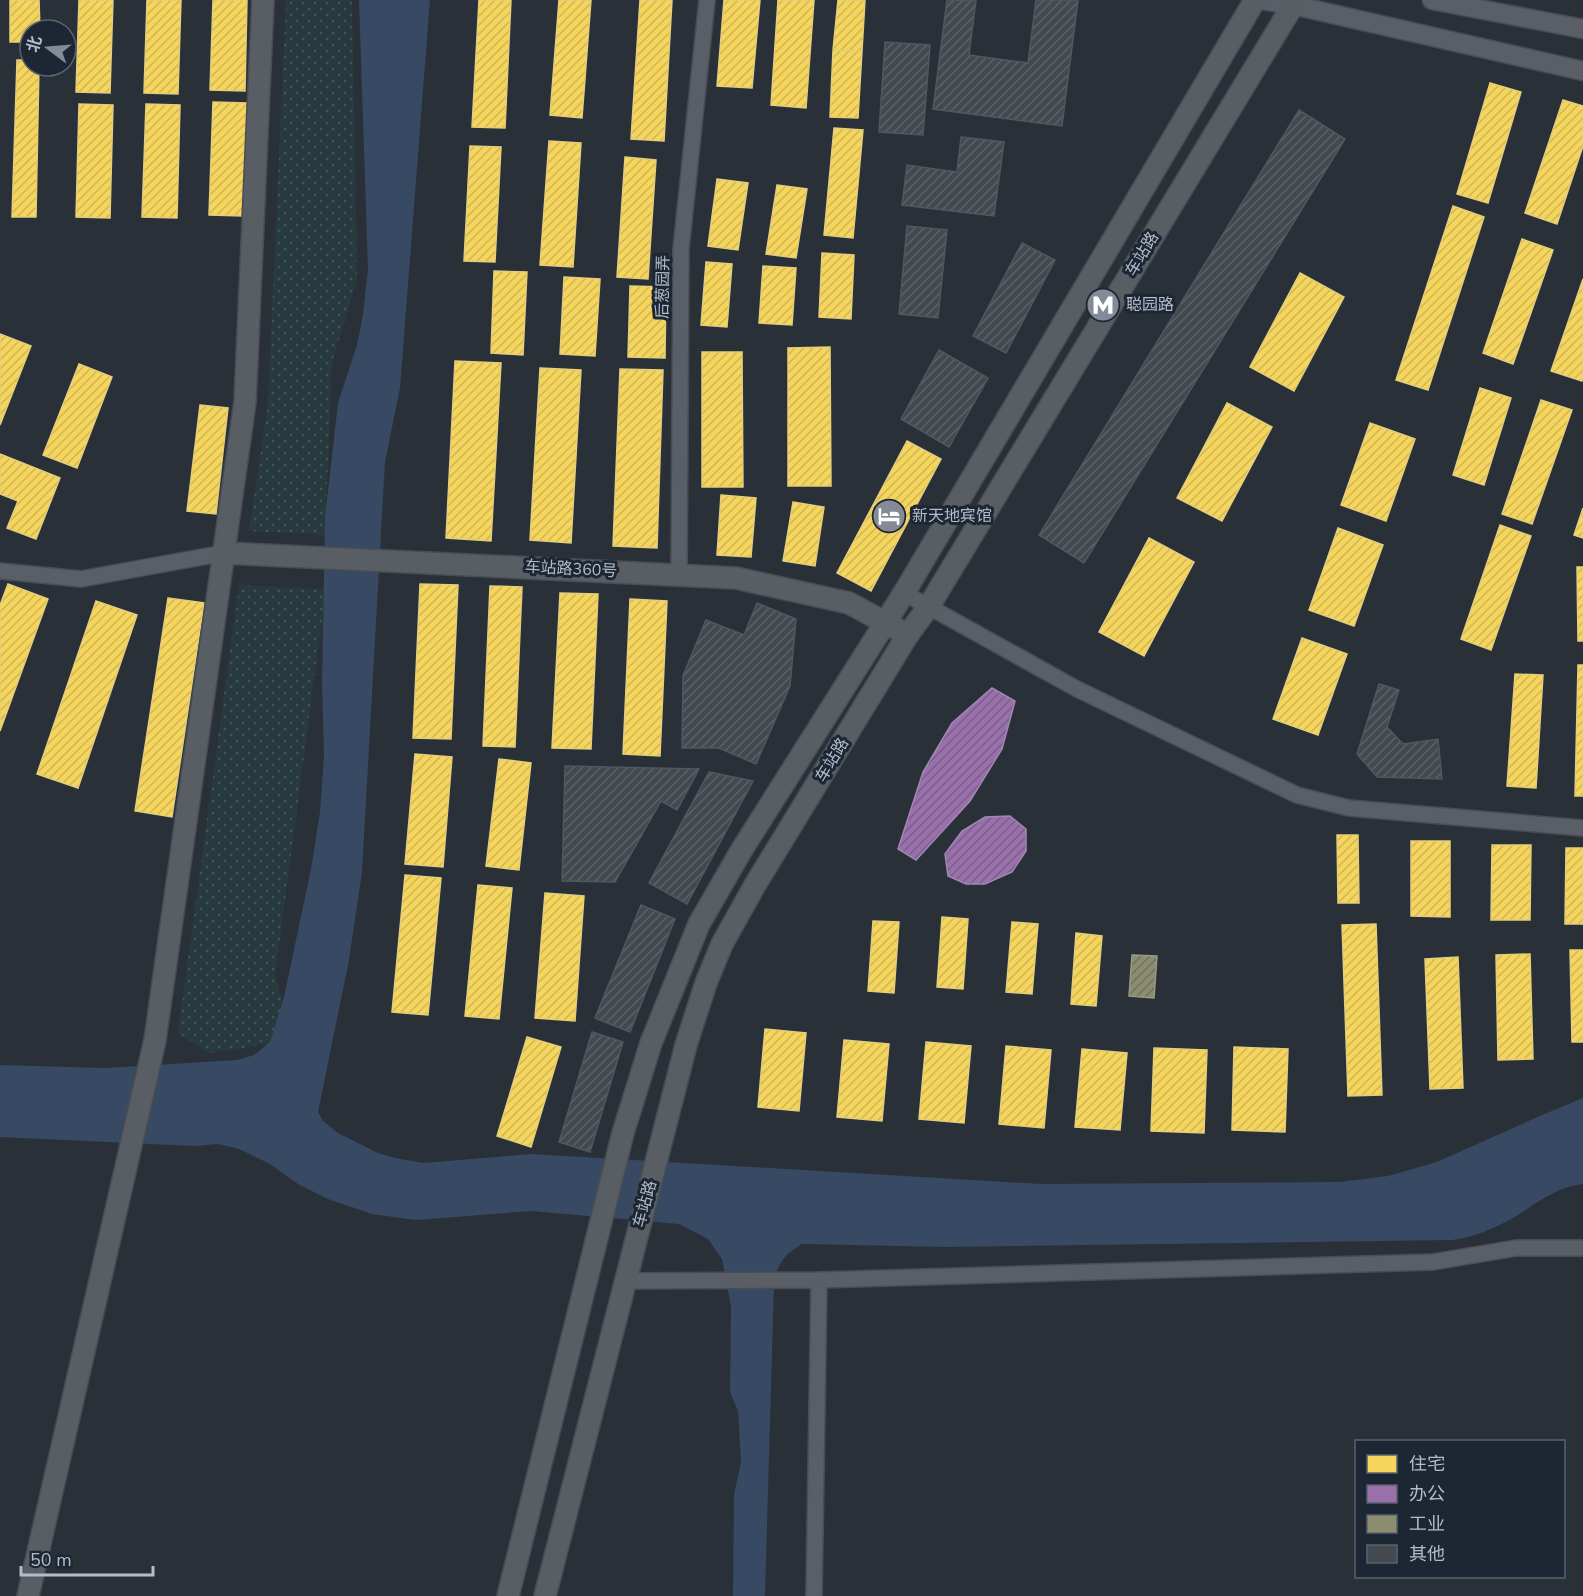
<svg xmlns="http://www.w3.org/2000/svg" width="1583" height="1596" font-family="'Nunito Sans','Noto Sans SC',sans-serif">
	<defs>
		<pattern id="park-dots" width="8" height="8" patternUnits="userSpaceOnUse" patternTransform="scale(1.5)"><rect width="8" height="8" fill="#273a3e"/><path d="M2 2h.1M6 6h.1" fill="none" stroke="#445559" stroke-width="1.8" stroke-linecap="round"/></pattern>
		<pattern id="homes-hatch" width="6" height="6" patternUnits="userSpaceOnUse" patternTransform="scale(1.5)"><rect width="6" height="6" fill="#f6d55c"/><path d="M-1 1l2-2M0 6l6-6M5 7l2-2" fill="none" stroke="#d0b656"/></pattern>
		<pattern id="offices-hatch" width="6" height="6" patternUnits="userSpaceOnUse" patternTransform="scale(1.5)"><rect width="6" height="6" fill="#9970ab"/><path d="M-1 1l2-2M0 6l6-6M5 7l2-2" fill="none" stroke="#7b5f8a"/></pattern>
		<pattern id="industry-hatch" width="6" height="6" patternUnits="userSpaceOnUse" patternTransform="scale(1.5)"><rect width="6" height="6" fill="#8c8c6e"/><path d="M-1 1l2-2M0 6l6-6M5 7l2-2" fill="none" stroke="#72735f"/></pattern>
		<pattern id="building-hatch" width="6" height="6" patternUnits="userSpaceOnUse" patternTransform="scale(1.5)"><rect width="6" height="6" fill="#444950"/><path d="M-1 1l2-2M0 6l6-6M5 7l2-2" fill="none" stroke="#5d6168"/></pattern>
	</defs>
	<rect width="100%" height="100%" fill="#2a3038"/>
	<path fill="url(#park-dots)" d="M 286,0 L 352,0 L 357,279 L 332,362 L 325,535 L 249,531 L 268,403 Z
		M 239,585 L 326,589 L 275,976 L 286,1014 L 276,1043 L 209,1053 L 178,1033 Z"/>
	<path fill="#384963" d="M 359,0 L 430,0 L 400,388 L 385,462 L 362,872 L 349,960 L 318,1112 L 323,1121 L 338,1133 L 378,1153 L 395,1158 L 424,1163 L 532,1154 L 1041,1184 L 1340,1182 L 1388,1176 L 1437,1162 L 1542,1115 L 1583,1098 L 1583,1184 C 1556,1187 1537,1203 1515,1217 C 1495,1228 1475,1237 1453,1240 L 947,1247 L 802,1244 C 785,1254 777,1264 774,1283 L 765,1596 L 733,1596 L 734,1495 L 741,1462 L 738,1411 L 730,1392 L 731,1307 L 722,1259 L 708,1239 L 679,1224 L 531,1211 L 416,1220 L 372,1214 L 328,1199 L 298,1184 L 270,1164 L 239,1149 L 218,1144 L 194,1146 L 0,1137 L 0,1065 L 105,1068 L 237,1060 L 254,1055 L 270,1042 L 284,997 L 311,869 L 320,812 L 324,756 L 322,683 L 325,518 L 338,403 L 357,345 L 363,315 L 368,269 Z"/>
	<path fill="url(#homes-hatch)" stroke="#e2ce7d" stroke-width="1.5" d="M 10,0 L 39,0 L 40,30 L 30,30 L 30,42 L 10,42 Z
		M 79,0 L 113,0 L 110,93 L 76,92 Z
		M 147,0 L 181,0 L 178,94 L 144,93 Z
		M 213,0 L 247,0 L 245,91 L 210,90 Z
		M 479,0 L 511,0 L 505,128 L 472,127 Z
		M 559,0 L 591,0 L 582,118 L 550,115 Z
		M 640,0 L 672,0 L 664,141 L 631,139 Z
		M 724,0 L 760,0 L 752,88 L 717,86 Z
		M 778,0 L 814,0 L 806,108 L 771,105 Z
		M 838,0 L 865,0 L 862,51 L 833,50 Z
		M 833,50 L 862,51 L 858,118 L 830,117 Z
		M 17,60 L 30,60 L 30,66 L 39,66 L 36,217 L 12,217 Z
		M 1490,83 L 1521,92 L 1488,203 L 1457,194 Z
		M 1563,100 L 1583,106 L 1583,146 L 1557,224 L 1525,213 Z
		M 213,102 L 247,103 L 243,216 L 209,215 Z
		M 79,104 L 113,105 L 110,218 L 76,217 Z
		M 146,104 L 180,105 L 177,218 L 142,217 Z
		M 834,128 L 863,130 L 853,238 L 824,235 Z
		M 549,141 L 581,143 L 573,267 L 540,265 Z
		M 470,146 L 501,147 L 495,262 L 464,261 Z
		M 625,157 L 656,160 L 648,279 L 617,277 Z
		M 717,179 L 748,183 L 738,250 L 708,246 Z
		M 777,185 L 807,189 L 796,258 L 766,254 Z
		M 1453,206 L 1484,217 L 1428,390 L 1396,380 Z
		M 1522,239 L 1553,250 L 1513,364 L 1483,353 Z
		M 822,253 L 854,255 L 851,319 L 819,317 Z
		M 706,262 L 732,264 L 727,327 L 701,325 Z
		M 763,266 L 796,268 L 792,325 L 759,323 Z
		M 494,271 L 527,272 L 523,355 L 491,353 Z
		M 1300,273 L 1344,297 L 1294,391 L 1250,367 Z
		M 564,277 L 600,279 L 595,356 L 560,354 Z
		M 1583,279 L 1583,377 L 1582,381 L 1551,371 Z
		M 630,286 L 666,287 L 665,358 L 628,357 Z
		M 0,334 L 31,346 L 0,425 Z
		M 830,347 L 831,486 L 788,486 L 788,348 Z
		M 702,352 L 742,352 L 743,487 L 702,487 Z
		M 455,361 L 501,363 L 491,541 L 446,538 Z
		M 79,364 L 112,377 L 77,468 L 43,455 Z
		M 540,368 L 581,370 L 571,543 L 530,540 Z
		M 620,369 L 663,370 L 657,548 L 613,546 Z
		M 1480,388 L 1511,398 L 1484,485 L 1453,475 Z
		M 1541,400 L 1572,410 L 1532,524 L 1502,514 Z
		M 1227,403 L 1272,427 L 1222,521 L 1177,498 Z
		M 200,405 L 228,408 L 216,514 L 187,511 Z
		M 1370,423 L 1415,439 L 1386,521 L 1341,505 Z
		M 907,441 L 941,459 L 871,591 L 837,573 Z
		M 0,454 L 60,478 L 36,539 L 7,528 L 18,501 L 0,494 Z
		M 721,495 L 756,498 L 751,557 L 717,555 Z
		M 793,502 L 824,507 L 815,566 L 783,561 Z
		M 1583,508 L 1583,538 L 1574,535 Z
		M 1500,525 L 1531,536 L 1491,650 L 1461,639 Z
		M 1338,528 L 1383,545 L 1354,626 L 1309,610 Z
		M 1149,538 L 1194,562 L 1144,656 L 1099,632 Z
		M 1577,567 L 1583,567 L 1583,641 L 1578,641 Z
		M 8,584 L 48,599 L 0,731 L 0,605 Z
		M 420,584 L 458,585 L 451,739 L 413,738 Z
		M 490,586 L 522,587 L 515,747 L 483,746 Z
		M 560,593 L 598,594 L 591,749 L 552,748 Z
		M 168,598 L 204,603 L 172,817 L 135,811 Z
		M 630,599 L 667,601 L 660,756 L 623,754 Z
		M 96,601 L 137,615 L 78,788 L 37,774 Z
		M 1302,638 L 1347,654 L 1318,735 L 1273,719 Z
		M 1578,665 L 1583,665 L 1583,796 L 1575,796 Z
		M 1515,674 L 1543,675 L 1536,788 L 1507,786 Z
		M 415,754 L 452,757 L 443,867 L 405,864 Z
		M 499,759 L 531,763 L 519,870 L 486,866 Z
		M 1337,835 L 1358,835 L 1359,903 L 1338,903 Z
		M 1411,841 L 1450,841 L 1450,917 L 1411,916 Z
		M 1492,845 L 1531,845 L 1530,920 L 1491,920 Z
		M 1566,848 L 1583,848 L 1583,924 L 1565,924 Z
		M 405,875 L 441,878 L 428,1015 L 392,1012 Z
		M 478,885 L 512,888 L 499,1019 L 465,1016 Z
		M 545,893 L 584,896 L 575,1021 L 535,1018 Z
		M 942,917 L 968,919 L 963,989 L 937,987 Z
		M 873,921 L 899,922 L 894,993 L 868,991 Z
		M 1012,922 L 1038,924 L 1032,994 L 1006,992 Z
		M 1376,924 L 1382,1095 L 1348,1096 L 1342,925 Z
		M 1076,933 L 1102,936 L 1096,1006 L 1071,1004 Z
		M 1570,950 L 1583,950 L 1583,1042 L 1572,1042 Z
		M 1530,954 L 1533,1059 L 1498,1060 L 1496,955 Z
		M 1458,957 L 1463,1088 L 1430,1089 L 1425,959 Z
		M 765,1029 L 806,1033 L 799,1111 L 758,1107 Z
		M 527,1037 L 561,1047 L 531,1147 L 497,1136 Z
		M 844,1040 L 889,1044 L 882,1121 L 837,1117 Z
		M 926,1042 L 971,1046 L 964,1123 L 919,1119 Z
		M 1006,1046 L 1051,1050 L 1044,1128 L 999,1124 Z
		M 1234,1047 L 1288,1049 L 1285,1132 L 1232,1130 Z
		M 1154,1048 L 1207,1050 L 1204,1133 L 1151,1131 Z
		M 1082,1049 L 1127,1053 L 1120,1130 L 1075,1127 Z"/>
	<path fill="url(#offices-hatch)" stroke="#a187b4" stroke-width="1.5" d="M 992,688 L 1015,701 L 1002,749 L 970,801 L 916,860 L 898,849 L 923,772 L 952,723 Z
		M 1010,816 L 1026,829 L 1026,851 L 1012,872 L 985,884 L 966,884 L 948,876 L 945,854 L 962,831 L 985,817 Z"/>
	<path fill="url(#industry-hatch)" stroke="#989a89" stroke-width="1.5" d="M 1132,955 L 1157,956 L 1154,998 L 1129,996 Z"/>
	<path fill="url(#building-hatch)" stroke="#52575f" stroke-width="1.5" d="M 947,0 L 976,0 L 969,55 L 1028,63 L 1036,0 L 1078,0 L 1062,126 L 933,109 Z
		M 885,42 L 930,45 L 923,135 L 879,132 Z
		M 1299,110 L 1345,139 L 1084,563 L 1039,535 Z
		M 961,137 L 1004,142 L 994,216 L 902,205 L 907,165 L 957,172 Z
		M 907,226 L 947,230 L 938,318 L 899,314 Z
		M 1022,243 L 1055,260 L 1006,353 L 973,336 Z
		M 939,350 L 988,378 L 949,447 L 901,419 Z
		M 757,603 L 796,619 L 790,686 L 756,764 L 719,748 L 682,748 L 683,676 L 706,620 L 744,635 Z
		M 1379,684 L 1399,690 L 1387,727 L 1403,744 L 1438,739 L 1442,779 L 1377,777 L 1357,754 Z
		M 565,766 L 699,769 L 677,810 L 661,801 L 615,882 L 562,881 Z
		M 709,772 L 753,781 L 687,904 L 649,883 Z
		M 641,905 L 675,919 L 630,1032 L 595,1018 Z
		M 592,1032 L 623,1042 L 590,1152 L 559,1142 Z"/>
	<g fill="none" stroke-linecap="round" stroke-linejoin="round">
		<g stroke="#484c53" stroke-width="18">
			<path id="minor" d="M 0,571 L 81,579 L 224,553
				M 679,575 L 681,249 L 707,0
				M 904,593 L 1077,689 L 1297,795 L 1349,808 L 1583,828
				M 624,1281 L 819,1280 L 1433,1262 L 1516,1248 L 1583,1248
				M 814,1596 L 819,1280"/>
		</g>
		<g stroke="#484c53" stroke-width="21">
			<path id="tertiary" d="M 1261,0 L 1293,5 L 1583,71
				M 1432,0 L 1583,29"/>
		</g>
		<g stroke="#484c53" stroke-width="24">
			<path id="secondary" d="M 224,553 L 736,578 L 849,603 L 897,629
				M 28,1596 L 155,1040 L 245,402 L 263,0
				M 508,1596 L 623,1133 L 651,1043 L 699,924 L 741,851 L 904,593 L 1255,0
				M 545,1596 L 686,1045 L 706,983 L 722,944 L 755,885 L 907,636 L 929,606 L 1293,5 L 1293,0"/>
		</g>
		<use href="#minor" stroke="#5a5e66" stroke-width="15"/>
		<use href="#tertiary" stroke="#5a5e66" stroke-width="18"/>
		<use href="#secondary" stroke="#595d64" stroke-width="21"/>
	</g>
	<defs>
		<g id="metro-disc" transform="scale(1.725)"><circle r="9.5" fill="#848b96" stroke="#1d2633"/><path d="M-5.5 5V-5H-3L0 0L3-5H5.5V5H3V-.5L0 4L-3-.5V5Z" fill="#fff"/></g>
		<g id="hotel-disc" transform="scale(1.725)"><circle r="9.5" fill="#848b96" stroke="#1d2633"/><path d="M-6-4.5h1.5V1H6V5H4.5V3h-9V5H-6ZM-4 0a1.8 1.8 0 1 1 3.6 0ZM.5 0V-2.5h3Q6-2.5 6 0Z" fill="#fff"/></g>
	</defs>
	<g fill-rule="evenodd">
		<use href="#metro-disc" x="1103" y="305"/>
		<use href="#hotel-disc" x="889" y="516"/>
	</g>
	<g text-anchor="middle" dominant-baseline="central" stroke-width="6" stroke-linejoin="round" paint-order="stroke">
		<g font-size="16" fill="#b4bcc9" stroke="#1d2633">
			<text transform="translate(1142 254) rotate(-59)">车站路</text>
			<text transform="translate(663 287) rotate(-89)">后葱园弄</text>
			<text transform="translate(571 569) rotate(3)">车站路360号</text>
			<text transform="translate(832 760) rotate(-59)">车站路</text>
			<text transform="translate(645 1204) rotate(-75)">车站路</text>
		</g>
		<g font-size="16" fill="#b4bcc9" stroke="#1d2633" text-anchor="start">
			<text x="1126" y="305">聪园路</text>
			<text x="912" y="516">新天地宾馆</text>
		</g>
	</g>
	<rect x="1355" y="1440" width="210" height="138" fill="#1d2633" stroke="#59626f" stroke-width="1.5"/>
	<rect x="1367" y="1455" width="30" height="18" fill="#f6d55c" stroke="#59626f" stroke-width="1.5"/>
	<text x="1409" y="1470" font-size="18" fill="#b4bcc9">住宅</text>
	<rect x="1367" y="1485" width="30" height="18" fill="#9970ab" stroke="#59626f" stroke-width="1.5"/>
	<text x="1409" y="1500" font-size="18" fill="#b4bcc9">办公</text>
	<rect x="1367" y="1515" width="30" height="18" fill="#8c8c6e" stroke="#59626f" stroke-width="1.5"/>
	<text x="1409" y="1530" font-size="18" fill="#b4bcc9">工业</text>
	<rect x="1367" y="1545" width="30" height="18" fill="#444950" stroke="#59626f" stroke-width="1.5"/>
	<text x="1409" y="1560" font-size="18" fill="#b4bcc9">其他</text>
	<g transform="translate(48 48) rotate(286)"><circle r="28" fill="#1d2633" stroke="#59626f" stroke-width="1.5"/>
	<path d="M0-4.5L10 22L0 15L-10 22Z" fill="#848b96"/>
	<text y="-9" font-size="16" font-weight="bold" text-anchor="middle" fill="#b4bcc9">北</text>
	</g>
	<path d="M21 1566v9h132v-9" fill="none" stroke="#b4bcc9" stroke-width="3"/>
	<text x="30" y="1566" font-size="18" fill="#b4bcc9" stroke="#1d2633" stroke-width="4.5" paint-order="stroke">50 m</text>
</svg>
